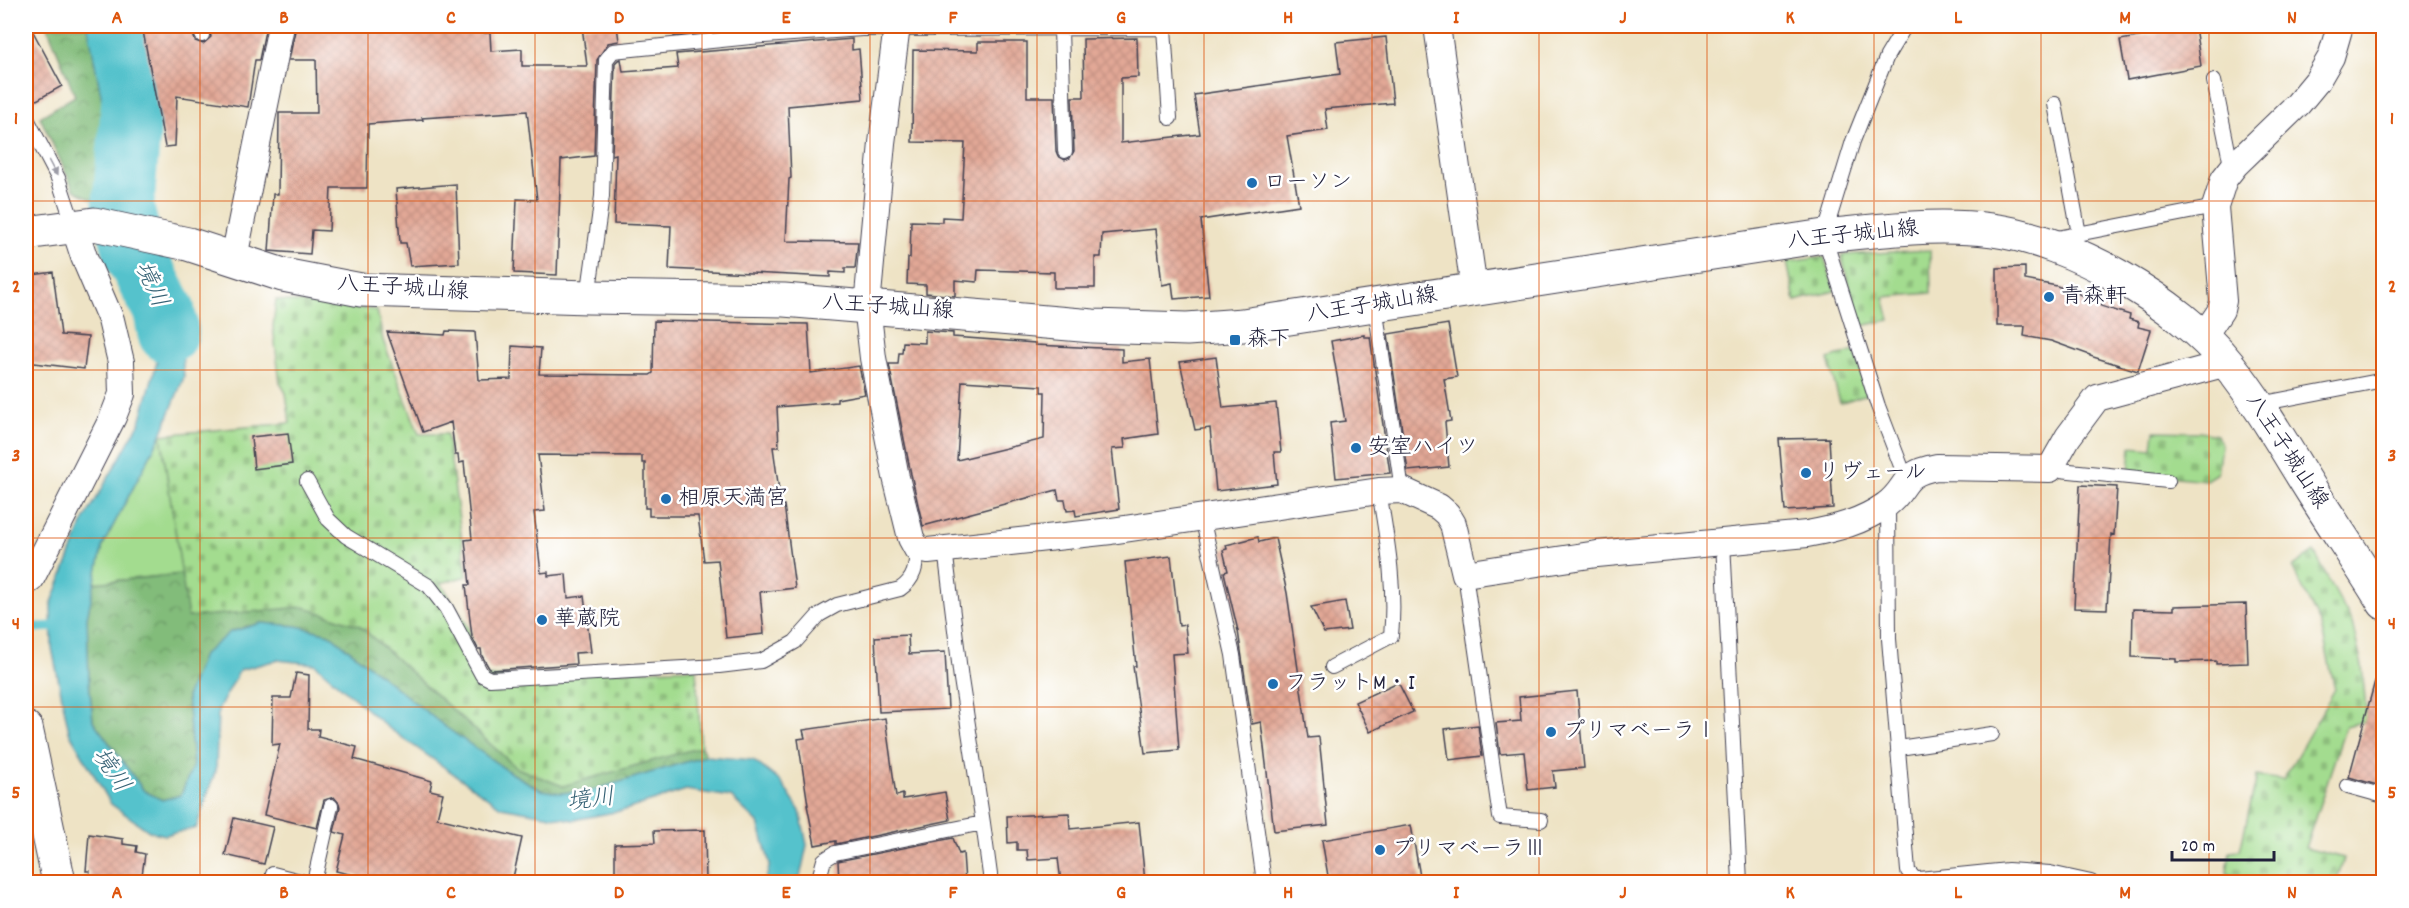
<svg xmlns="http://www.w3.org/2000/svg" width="2409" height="908" font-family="Dekko,'Klee One',sans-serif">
	<defs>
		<pattern id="forest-crowns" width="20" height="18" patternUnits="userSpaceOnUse" patternTransform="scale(1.5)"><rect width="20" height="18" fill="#82bc7a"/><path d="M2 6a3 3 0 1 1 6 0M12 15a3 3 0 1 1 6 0" fill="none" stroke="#6a9865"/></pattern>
		<pattern id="cemetery-stones" width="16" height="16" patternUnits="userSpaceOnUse" patternTransform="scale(1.5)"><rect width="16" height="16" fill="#a3dc8f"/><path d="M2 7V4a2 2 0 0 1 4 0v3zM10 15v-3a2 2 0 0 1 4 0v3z" fill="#8cbc7c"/></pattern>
		<pattern id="building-cross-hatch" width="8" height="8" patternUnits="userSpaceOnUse" patternTransform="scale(1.5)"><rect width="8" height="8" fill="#e2a896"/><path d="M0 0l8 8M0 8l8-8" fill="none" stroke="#c29082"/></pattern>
	</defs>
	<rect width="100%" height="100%" fill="#fff"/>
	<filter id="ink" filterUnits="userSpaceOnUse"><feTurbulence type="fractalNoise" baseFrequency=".0167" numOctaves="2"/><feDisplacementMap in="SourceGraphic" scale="12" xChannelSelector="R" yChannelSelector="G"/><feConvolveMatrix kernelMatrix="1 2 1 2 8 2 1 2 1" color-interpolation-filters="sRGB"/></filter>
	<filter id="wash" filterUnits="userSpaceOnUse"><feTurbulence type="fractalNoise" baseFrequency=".008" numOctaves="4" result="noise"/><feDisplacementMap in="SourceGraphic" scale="24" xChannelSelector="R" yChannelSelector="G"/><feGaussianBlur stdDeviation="1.35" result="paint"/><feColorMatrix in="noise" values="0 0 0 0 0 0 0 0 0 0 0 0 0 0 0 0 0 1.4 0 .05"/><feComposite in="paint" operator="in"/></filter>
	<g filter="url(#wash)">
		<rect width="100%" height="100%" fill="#eee3c5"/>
		<path fill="#a3dc8f" stroke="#627f65" stroke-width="1.5" d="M 161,435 L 182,574 L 94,583 L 103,545 Z"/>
		<path fill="url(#forest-crowns)" stroke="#526f5a" stroke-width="1.5" d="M 47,26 L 88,26 L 107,126 L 96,201 L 74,190 L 40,117 L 75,96 Z
			M 182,574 L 189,617 L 304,607 L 360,626 L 517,768 L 563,786 L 701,747 L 706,756 L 590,791 L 560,793 L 541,790 L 508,771 L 444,726 L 329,634 L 297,626 L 261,623 L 230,632 L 187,695 L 193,765 L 181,795 L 162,800 L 144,791 L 93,721 L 89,682 L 87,617 L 94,583 Z"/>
		<path fill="url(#cemetery-stones)" stroke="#627f65" stroke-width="1.5" d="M 1930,250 L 1931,293 L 1884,297 L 1890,320 L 1861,326 L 1841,255 Z
			M 1824,257 L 1835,291 L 1795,301 L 1787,262 Z
			M 276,300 L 377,310 L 383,340 L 419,434 L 447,434 L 467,576 L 441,583 L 468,626 L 474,662 L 484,677 L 696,668 L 701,747 L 563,786 L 517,768 L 360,626 L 304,607 L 188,617 L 161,435 L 290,423 L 286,393 L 280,383 L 273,327 Z
			M 1855,351 L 1867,394 L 1840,403 L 1828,359 Z
			M 2154,431 L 2199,432 L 2217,435 L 2221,445 L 2217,473 L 2206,480 L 2129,472 L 2131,447 L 2152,449 Z
			M 2314,552 L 2352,623 L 2362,666 L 2367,721 L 2346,726 L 2305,848 L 2344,858 L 2336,882 L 2250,882 L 2227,873 L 2230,851 L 2240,850 L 2257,776 L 2283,780 L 2335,689 L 2321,625 L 2292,567 Z"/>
		<path fill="#55c2cc" stroke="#3c7284" stroke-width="1.5" d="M 88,26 L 133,26 L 151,93 L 144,212 L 96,201 L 107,126 Z
			M 150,254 L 178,307 L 184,377 L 161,435 L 103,545 L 87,617 L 89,682 L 93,721 L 144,791 L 162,800 L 181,795 L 193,765 L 187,695 L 203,655 L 230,632 L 261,623 L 297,626 L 329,634 L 444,726 L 508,771 L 541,790 L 560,793 L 590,791 L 706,756 L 753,760 L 781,782 L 800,811 L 807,845 L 799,882 L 765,882 L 770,864 L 758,823 L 731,797 L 686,790 L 625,810 L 573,820 L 501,807 L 387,727 L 315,664 L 277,660 L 240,670 L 218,710 L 216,769 L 196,828 L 165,835 L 149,831 L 111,804 L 69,732 L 52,648 L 51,605 L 83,522 L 140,422 L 158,358 L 147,305 L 107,256 Z"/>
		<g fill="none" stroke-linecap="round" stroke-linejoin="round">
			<path stroke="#55c2cc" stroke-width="10" d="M 26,628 L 64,626"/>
			<path stroke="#55c2cc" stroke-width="62" d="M 120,26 L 133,93 L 123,208 L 135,255 L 164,310 L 168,332"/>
		</g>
		<g id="blocks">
			<path fill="url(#building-cross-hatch)" fill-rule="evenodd" d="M 26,26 L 30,26 L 62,86 L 26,106 Z
				M 142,26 L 191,26 L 195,41 L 203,44 L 211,37 L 209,26 L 266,26 L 259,60 L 255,60 L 248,107 L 177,96 L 175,146 L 165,147 Z
				M 296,26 L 473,26 L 473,32 L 485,31 L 485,33 L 490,33 L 491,51 L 522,49 L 522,66 L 587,66 L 582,26 L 617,26 L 619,41 L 608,43 L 597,60 L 594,156 L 561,160 L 557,275 L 514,273 L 517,199 L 537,200 L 527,111 L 422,118 L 423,120 L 368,124 L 367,188 L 331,188 L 329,231 L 312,230 L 310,254 L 269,251 L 273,194 L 278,194 L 279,113 L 317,113 L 316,60 L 289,60 Z
				M 672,26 L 785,26 L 674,36 Z
				M 2195,27 L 2201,66 L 2127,80 L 2120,40 Z
				M 1386,37 L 1393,103 L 1325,109 L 1328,130 L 1287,136 L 1299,205 L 1201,220 L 1209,296 L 1174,299 L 1172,283 L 1162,285 L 1156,229 L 1102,234 L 1101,257 L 1095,257 L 1095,288 L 1054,288 L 1054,272 L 978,270 L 977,282 L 955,280 L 955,296 L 926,293 L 926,285 L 907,284 L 908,258 L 910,258 L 911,221 L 942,222 L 942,217 L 961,218 L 965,143 L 912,142 L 913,50 L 978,51 L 978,42 L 1027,42 L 1027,97 L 1054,97 L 1056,151 L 1058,156 L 1065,160 L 1070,158 L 1074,151 L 1072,97 L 1084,97 L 1083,39 L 1137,38 L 1138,77 L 1121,78 L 1121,143 L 1200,134 L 1194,95 L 1340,74 L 1336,42 Z
				M 852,39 L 852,50 L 859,49 L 863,99 L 788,106 L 791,178 L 789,179 L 786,241 L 858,242 L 855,268 L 845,268 L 845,273 L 830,272 L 830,277 L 669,269 L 671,226 L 614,224 L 616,154 L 612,155 L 615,63 L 618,60 L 621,59 L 623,72 L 678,68 L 676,54 Z
				M 456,184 L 459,263 L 410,266 L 406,243 L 400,243 L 396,189 Z
				M 2025,267 L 2025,280 L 2057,286 L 2102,302 L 2101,306 L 2130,315 L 2129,319 L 2139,322 L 2138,327 L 2151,330 L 2138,371 L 2090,356 L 2090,355 L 2051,341 L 2024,336 L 2025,326 L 1997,326 L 1997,268 Z
				M 53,272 L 61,335 L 88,337 L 84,369 L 26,362 L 26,276 Z
				M 654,321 L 808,324 L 811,373 L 859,366 L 865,394 L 837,399 L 837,402 L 777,407 L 779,447 L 773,447 L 781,505 L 784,505 L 795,588 L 760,592 L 764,634 L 726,638 L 718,560 L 704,561 L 698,516 L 649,516 L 649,508 L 645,508 L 645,463 L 642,463 L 642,456 L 538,455 L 545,511 L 534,512 L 541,573 L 548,572 L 548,576 L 566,574 L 568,598 L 584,596 L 591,652 L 575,653 L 576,664 L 492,670 L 489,668 L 482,656 L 481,649 L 478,649 L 472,637 L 466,585 L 470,585 L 465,540 L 472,539 L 464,462 L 459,463 L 458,455 L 455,455 L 451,422 L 423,432 L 387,332 L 445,335 L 446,331 L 475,332 L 479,380 L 511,379 L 512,346 L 541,348 L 539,374 L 650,375 L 653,373 Z
				M 1448,324 L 1457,377 L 1444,379 L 1451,421 L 1445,422 L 1449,467 L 1408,471 L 1388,334 Z
				M 925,331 L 953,333 L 953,337 L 1035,343 L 1035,345 L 1122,349 L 1122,362 L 1150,359 L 1158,434 L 1124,439 L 1125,448 L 1112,449 L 1119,509 L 1076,516 L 1075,510 L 1067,511 L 1065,500 L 1059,500 L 1057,490 L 923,526 L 911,474 L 889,364 L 898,364 L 899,353 L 902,353 L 903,342 L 925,343 ZM 962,381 L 1041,386 L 1041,392 L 1045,392 L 1044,439 L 957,460 Z
				M 1364,335 L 1364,337 L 1370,337 L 1390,473 L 1336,478 L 1330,423 L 1345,421 L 1331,341 Z
				M 1216,357 L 1223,408 L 1276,403 L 1281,452 L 1274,452 L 1277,484 L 1216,491 L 1210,428 L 1195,430 L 1180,362 Z
				M 288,433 L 292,464 L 254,469 L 251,437 Z
				M 1829,438 L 1833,508 L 1785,511 L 1779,439 Z
				M 2080,485 L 2117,487 L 2114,535 L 2111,534 L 2107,609 L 2074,608 Z
				M 1258,537 L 1259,542 L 1275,538 L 1287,593 L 1308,738 L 1319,737 L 1328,825 L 1274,831 L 1261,722 L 1252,724 L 1238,631 L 1224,572 L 1228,571 L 1223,550 L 1227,549 L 1226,545 Z
				M 1171,556 L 1179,626 L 1185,625 L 1188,653 L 1172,654 L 1179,750 L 1145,753 L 1133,666 L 1136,666 L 1125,562 Z
				M 1345,601 L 1350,630 L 1324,633 L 1311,607 Z
				M 2246,604 L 2248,663 L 2216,664 L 2216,661 L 2176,662 L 2176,659 L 2132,657 L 2133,609 L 2174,610 L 2174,606 Z
				M 908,635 L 909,654 L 945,652 L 948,709 L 879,712 L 875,637 Z
				M 296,673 L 309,675 L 308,729 L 319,729 L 318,737 L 357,747 L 354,759 L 432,781 L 430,790 L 443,793 L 437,818 L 522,838 L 512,882 L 382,882 L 336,871 L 345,835 L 334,832 L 340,807 L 339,803 L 334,797 L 324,800 L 317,828 L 264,815 L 280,744 L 272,745 L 273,698 L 291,698 Z
				M 2375,681 L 2384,682 L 2384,787 L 2349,777 Z
				M 1398,682 L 1413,712 L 1370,732 L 1355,702 Z
				M 1577,691 L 1584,768 L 1553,771 L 1555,787 L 1528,790 L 1524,752 L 1500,754 L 1496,723 L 1521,721 L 1519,697 Z
				M 885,718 L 896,796 L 903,794 L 903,799 L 945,792 L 950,820 L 836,844 L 836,841 L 815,845 L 807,805 L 808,805 L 798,739 L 805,738 L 803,730 Z
				M 1478,725 L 1482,756 L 1449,760 L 1445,729 Z
				M 1069,813 L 1070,829 L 1139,822 L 1145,882 L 1061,882 L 1058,858 L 1028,860 L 1027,850 L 1017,850 L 1017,842 L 1008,843 L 1007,816 Z
				M 234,818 L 273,827 L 264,864 L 225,855 Z
				M 1411,825 L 1421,882 L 1329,882 L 1322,840 Z
				M 705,830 L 706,882 L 615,882 L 615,844 L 655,843 L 654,831 Z
				M 89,834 L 123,839 L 123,844 L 137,846 L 136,852 L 145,854 L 141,882 L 88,882 L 90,871 L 86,871 Z
				M 953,838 L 959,854 L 963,853 L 965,882 L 839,882 L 838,861 Z"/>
		</g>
	</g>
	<g filter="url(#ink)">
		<use href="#blocks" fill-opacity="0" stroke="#413f50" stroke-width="1.5"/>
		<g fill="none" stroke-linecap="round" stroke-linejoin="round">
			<g stroke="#413f50" stroke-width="16">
				<path id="lane" d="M 200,26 L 202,35
					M 1905,26 L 1887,56 L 1853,141 L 1824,236 L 1878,406 L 1906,479
					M 1061,30 L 1065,151
					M 2214,81 L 2232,170
					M 2055,104 L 2079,234
					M 26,117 L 58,178 L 74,226
					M 2052,239 L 2215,207
					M 588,297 L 602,196 L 606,60 L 613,51 L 751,37 L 862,29 L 1164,28 L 1170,118
					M 1375,306 L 1402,490
					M 2259,404 L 2384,380
					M 2050,469 L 2168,481
					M 307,481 L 328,519 L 346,536 L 429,586 L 446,608 L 482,675 L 490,679 L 719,666 L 761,661 L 795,642 L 819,615 L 837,605 L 900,589 C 915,579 916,567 917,549
					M 1888,503 L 1889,639 L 1908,871 L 1914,878 L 1919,879 L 2008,870 L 2050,873 L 2091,882
					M 1202,517 L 1233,655 L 1263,875
					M 1723,542 L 1740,882
					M 1465,574 L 1500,817 L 1541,820
					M 1332,667 L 1391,636 C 1396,587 1387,539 1379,491
					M 1899,748 L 1992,734
					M 2348,786 L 2384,796
					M 983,823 L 991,882
					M 273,874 L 304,882
					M 314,882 L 331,806
					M 818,882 L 824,860 L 835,853 L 983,823 L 961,679 L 945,549"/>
			</g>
			<g stroke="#413f50" stroke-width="28">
				<path id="street" d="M 897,26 L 882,143 L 867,306 L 873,358 L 896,477 L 911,538 L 917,549 L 928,551 L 1111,531 L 1379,491 L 1402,490 L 1439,507 L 1447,514 L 1453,524 L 1465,574 L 1597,554 L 1807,534 C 1835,529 1862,522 1886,505 C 1910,487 1899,474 1937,467 L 2050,469 L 2068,437 L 2097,398 L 2227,363
					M 1437,26 L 1474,289
					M 234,258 L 281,26
					M 2203,337 L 2221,310 L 2223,301 L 2215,207 L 2224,179 L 2235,165 L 2298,104 L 2317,81 L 2331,57 L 2340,26
					M 26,582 L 31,579 L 113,417 L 122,394 L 121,362 L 111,320 L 84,257 L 74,226"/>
			</g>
			<g stroke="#413f50" stroke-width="35">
				<path id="secondary" d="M 26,233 L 94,224 L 188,244 L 283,275 L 361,290 L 588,297 L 784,300 L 1093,326 L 1187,329 L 1243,325 L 1824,236 C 1879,230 1937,223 1992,230 C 2070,240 2179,302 2228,364 C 2261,405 2287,452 2315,496 C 2338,532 2362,567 2384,603"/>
			</g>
			<g stroke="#413f50" stroke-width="35">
				<path id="primary" d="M 26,728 L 59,882"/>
			</g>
			<use href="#lane" stroke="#fff" stroke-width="14"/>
			<use href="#street" stroke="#fff" stroke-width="26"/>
			<use href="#secondary" stroke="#fff" stroke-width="33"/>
			<use href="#primary" stroke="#fff" stroke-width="33"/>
		</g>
		<defs><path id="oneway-solid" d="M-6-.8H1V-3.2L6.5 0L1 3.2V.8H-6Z" transform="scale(1.5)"/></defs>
		<use fill="#9c9ca7" href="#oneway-solid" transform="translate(53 168) rotate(62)"/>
	</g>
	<path fill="none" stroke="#de560e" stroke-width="1.5" stroke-opacity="0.55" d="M 200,26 L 200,882M 368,26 L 368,882M 535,26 L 535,882M 702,26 L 702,882M 870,26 L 870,882M 1037,26 L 1037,882M 1204,26 L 1204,882M 1372,26 L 1372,882M 1539,26 L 1539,882M 1707,26 L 1707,882M 1874,26 L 1874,882M 2041,26 L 2041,882M 2209,26 L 2209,882M 26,201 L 2384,201M 26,370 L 2384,370M 26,538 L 2384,538M 26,707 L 2384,707"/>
	<g fill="#1f6fb2" stroke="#fff" stroke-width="2">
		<circle cx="1252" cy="183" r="6"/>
		<circle cx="2049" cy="297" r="6"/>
		<rect x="1229" y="334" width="12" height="12" rx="3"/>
		<circle cx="1356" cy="448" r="6"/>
		<circle cx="1806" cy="473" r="6"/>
		<circle cx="666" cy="499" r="6"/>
		<circle cx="542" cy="620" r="6"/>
		<circle cx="1273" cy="684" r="6"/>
		<circle cx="1551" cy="732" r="6"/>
		<circle cx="1380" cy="850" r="6"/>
	</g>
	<g text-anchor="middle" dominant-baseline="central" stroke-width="5" stroke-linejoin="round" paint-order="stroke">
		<g font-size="22" fill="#22223b" stroke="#fff" text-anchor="start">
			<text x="1264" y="183">ローソン</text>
			<text x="2061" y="297">青森軒</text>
			<text x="1247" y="340">森下</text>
			<text x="1368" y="448">安室ハイツ</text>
			<text x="1818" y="473">リヴェール</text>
			<text x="678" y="499">相原天満宮</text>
			<text x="554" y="620">華蔵院</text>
			<text x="1285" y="684">フラットM・I</text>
			<text x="1563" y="732">プリマベーラⅠ</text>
			<text x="1392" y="850">プリマベーラⅢ</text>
		</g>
		<g font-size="22" fill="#22223b" stroke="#fff">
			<text transform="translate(1853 236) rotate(-6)">八王子城山線</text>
			<text transform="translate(403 289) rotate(4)">八王子城山線</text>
			<text transform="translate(1372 306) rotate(-9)">八王子城山線</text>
			<text transform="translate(888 308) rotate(4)">八王子城山線</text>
			<text transform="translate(2286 452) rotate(57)">八王子城山線</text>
		</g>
		<g font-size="24" font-style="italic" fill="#366275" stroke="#fff">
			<text transform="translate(150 285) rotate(66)">境川</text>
			<text transform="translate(110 771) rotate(56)">境川</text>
			<text transform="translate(591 801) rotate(-7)">境川</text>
		</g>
	</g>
	<rect width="2409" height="908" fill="none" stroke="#fff" stroke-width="66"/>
	<path d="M2172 851v9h102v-9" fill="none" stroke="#22223b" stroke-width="3"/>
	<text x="2181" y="851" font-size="18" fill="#22223b" stroke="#ffffff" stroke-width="4.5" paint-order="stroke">20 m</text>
	<rect x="33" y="33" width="2343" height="842" fill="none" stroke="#de560e" stroke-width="2"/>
	<g font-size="20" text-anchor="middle" font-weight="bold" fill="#de560e">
		<text x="117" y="23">A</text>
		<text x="284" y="23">B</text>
		<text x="451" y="23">C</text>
		<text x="619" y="23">D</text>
		<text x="786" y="23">E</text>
		<text x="953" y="23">F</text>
		<text x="1121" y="23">G</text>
		<text x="1288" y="23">H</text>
		<text x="1456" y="23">I</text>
		<text x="1623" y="23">J</text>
		<text x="1790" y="23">K</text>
		<text x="1958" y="23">L</text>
		<text x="2125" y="23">M</text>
		<text x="2292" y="23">N</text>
		<text x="16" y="124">1</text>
		<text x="2392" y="124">1</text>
		<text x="16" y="292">2</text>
		<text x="2392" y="292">2</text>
		<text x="16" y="461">3</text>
		<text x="2392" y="461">3</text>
		<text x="16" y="629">4</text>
		<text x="2392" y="629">4</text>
		<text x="16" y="798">5</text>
		<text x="2392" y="798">5</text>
		<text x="117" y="898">A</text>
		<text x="284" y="898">B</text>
		<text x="451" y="898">C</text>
		<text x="619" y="898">D</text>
		<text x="786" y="898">E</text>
		<text x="953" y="898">F</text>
		<text x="1121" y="898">G</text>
		<text x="1288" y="898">H</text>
		<text x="1456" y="898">I</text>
		<text x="1623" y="898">J</text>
		<text x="1790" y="898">K</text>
		<text x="1958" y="898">L</text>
		<text x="2125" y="898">M</text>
		<text x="2292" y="898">N</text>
	</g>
</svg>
